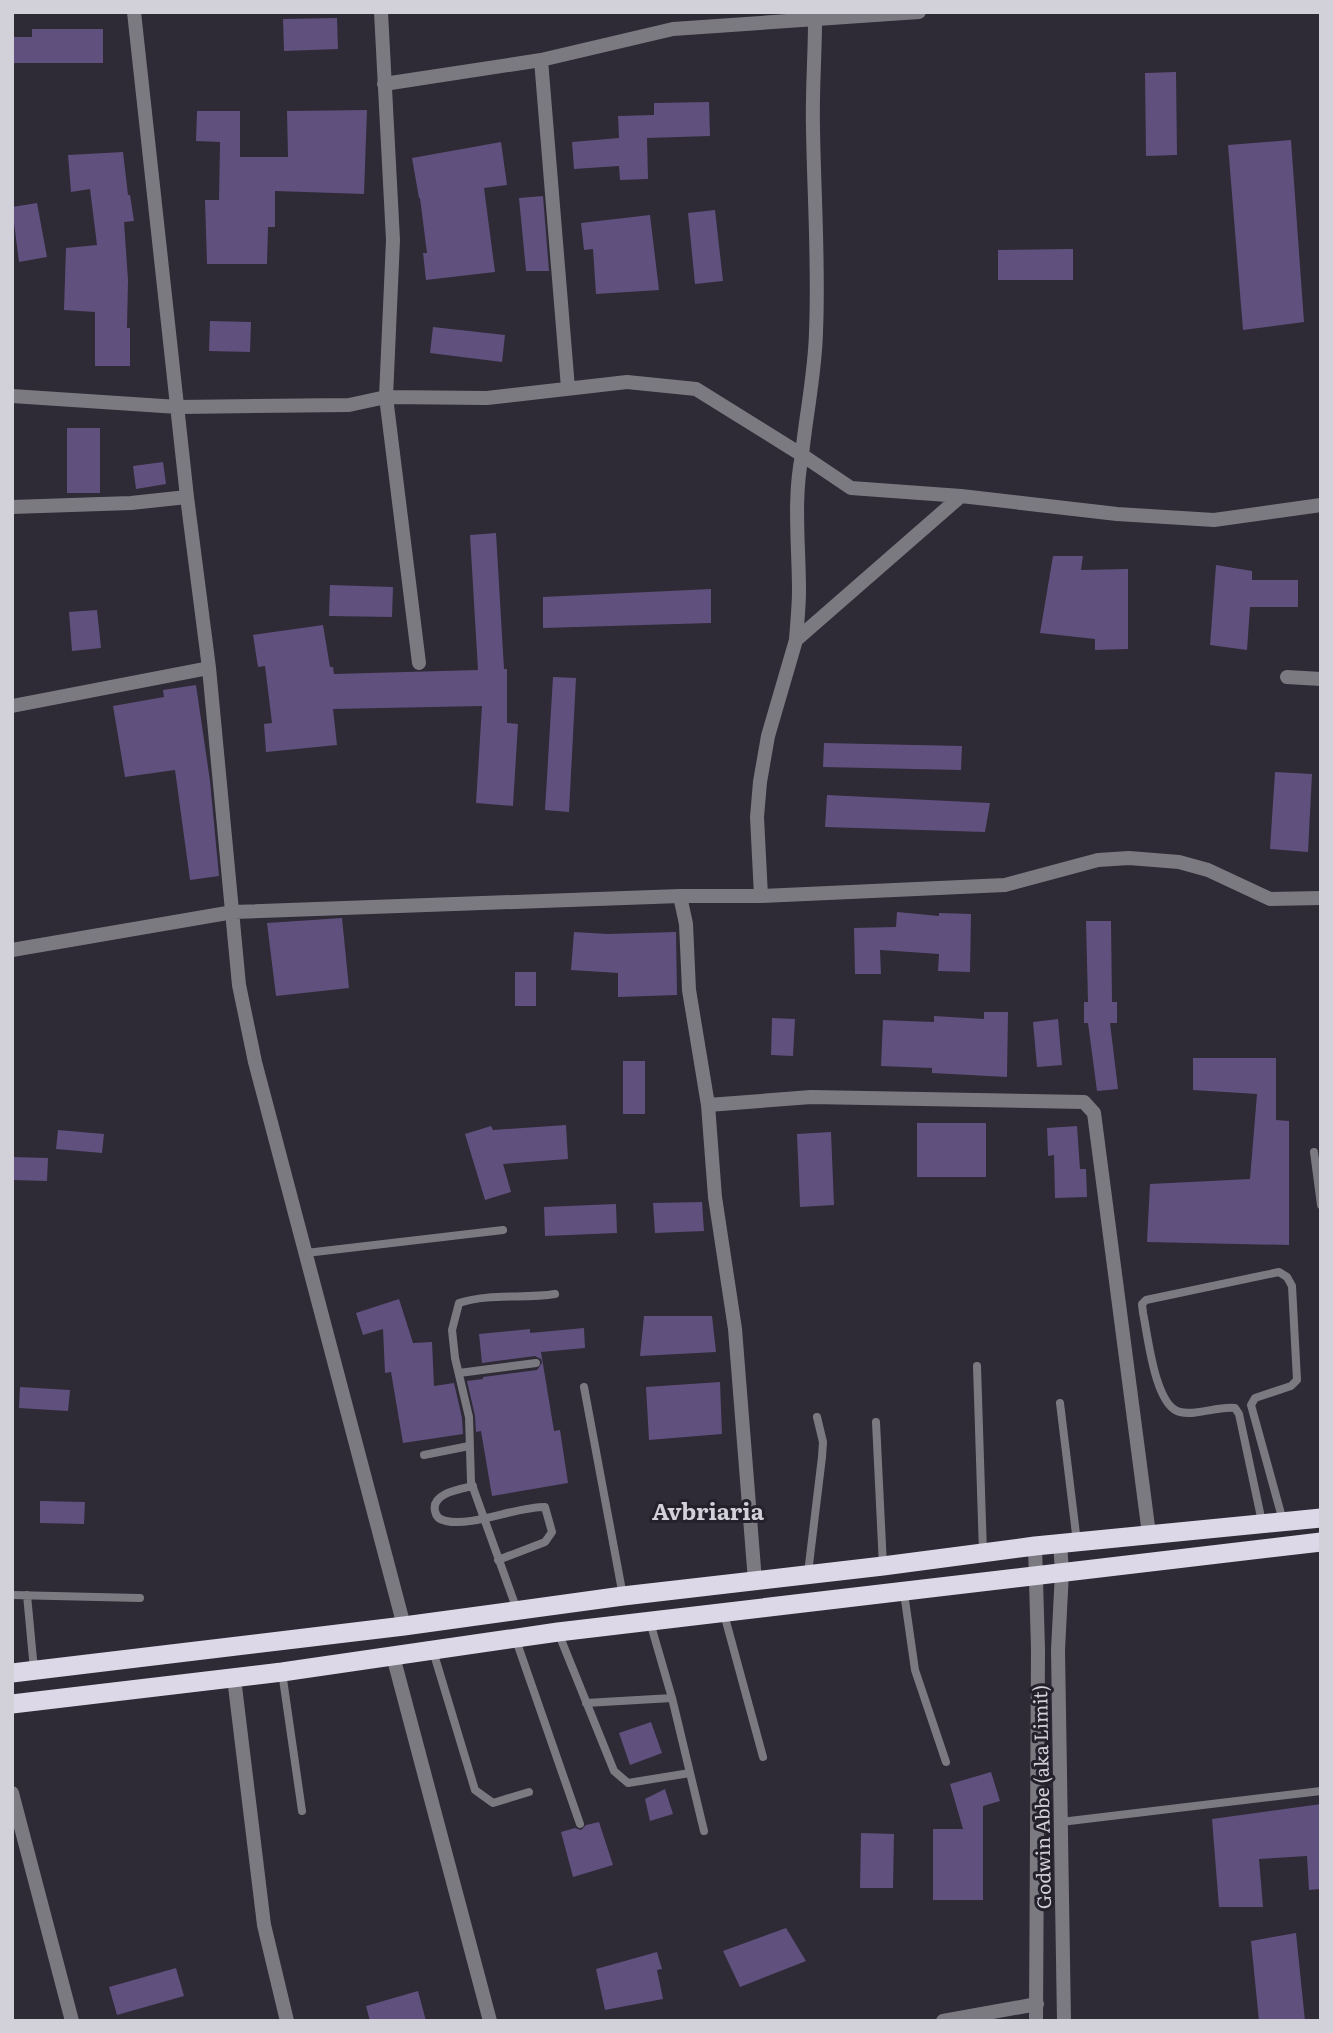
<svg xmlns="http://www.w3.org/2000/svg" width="1333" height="2033" font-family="Literata,serif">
	<rect width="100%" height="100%" fill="#2e2a36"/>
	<path fill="#60507d" d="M 337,18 L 338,49 L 284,51 L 283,19 Z
		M 32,29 L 103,29 L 103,63 L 12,63 L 12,37 L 32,37 Z
		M 1176,72 L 1177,155 L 1146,156 L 1145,73 Z
		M 709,102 L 710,136 L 647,138 L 648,179 L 620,180 L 619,166 L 574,169 L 572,142 L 619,138 L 618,116 L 654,115 L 654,103 Z
		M 367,110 L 364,194 L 275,191 L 275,227 L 268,227 L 267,264 L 207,264 L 205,200 L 219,200 L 220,142 L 196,141 L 197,111 L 240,111 L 240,157 L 288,157 L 287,111 Z
		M 1291,140 L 1304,322 L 1243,330 L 1228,145 Z
		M 501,142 L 507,185 L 484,188 L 495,272 L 426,280 L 423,253 L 427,253 L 420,198 L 419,198 L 412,158 Z
		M 123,152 L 128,195 L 130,195 L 134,221 L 124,222 L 128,280 L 127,328 L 130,328 L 130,366 L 95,366 L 95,312 L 64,310 L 66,248 L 97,245 L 90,189 L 71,192 L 68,155 Z
		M 543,196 L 549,271 L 526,271 L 519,198 Z
		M 37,203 L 47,257 L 19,262 L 12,207 Z
		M 715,210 L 723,281 L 695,284 L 688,213 Z
		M 650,215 L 659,290 L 596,294 L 593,249 L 584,250 L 581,223 Z
		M 1073,249 L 1073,280 L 998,280 L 998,250 Z
		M 210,321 L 251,322 L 250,352 L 209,351 Z
		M 433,327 L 505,335 L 502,362 L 430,353 Z
		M 67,428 L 100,428 L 100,493 L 67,493 Z
		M 163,462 L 166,484 L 136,489 L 133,466 Z
		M 496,533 L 504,669 L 507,669 L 507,723 L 518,724 L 513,806 L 476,803 L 482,706 L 333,709 L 337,745 L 266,752 L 264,724 L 272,723 L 265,666 L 258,667 L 253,635 L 323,625 L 330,667 L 333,667 L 334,674 L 478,670 L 470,535 Z
		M 1053,556 L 1083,556 L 1081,570 L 1128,569 L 1128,649 L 1095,650 L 1095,639 L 1040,633 Z
		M 1216,565 L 1252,571 L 1252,580 L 1298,580 L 1298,607 L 1250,607 L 1247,650 L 1210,645 Z
		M 330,585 L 393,587 L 392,617 L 329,616 Z
		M 711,589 L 711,623 L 543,628 L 543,597 Z
		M 97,610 L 101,648 L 72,651 L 69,612 Z
		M 553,677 L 576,678 L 569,812 L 545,810 Z
		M 196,685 L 210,781 L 219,876 L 190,880 L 175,770 L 125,777 L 113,706 L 164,697 L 163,690 Z
		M 824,743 L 962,746 L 961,770 L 823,767 Z
		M 1275,772 L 1312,774 L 1308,852 L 1270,849 Z
		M 827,795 L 990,803 L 985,832 L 825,827 Z
		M 897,912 L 939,916 L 939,913 L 971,914 L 970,972 L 938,971 L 939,954 L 880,950 L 881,974 L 855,974 L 854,928 L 896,927 Z
		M 342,918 L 349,988 L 276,996 L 267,923 Z
		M 1086,921 L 1111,921 L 1112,1002 L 1117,1002 L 1117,1023 L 1110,1023 L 1118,1089 L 1097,1091 L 1088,1023 L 1084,1023 L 1084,1002 L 1088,1002 Z
		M 574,932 L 608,934 L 676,932 L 677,995 L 618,997 L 618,973 L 571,970 Z
		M 515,972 L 536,972 L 536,1006 L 515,1006 Z
		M 984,1012 L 1008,1012 L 1007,1077 L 932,1073 L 932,1068 L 881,1066 L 883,1020 L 934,1022 L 934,1016 L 984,1019 Z
		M 772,1018 L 795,1019 L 793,1056 L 771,1055 Z
		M 1058,1019 L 1062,1065 L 1037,1067 L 1033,1022 Z
		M 1193,1058 L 1276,1058 L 1276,1120 L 1289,1121 L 1289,1245 L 1147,1242 L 1150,1184 L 1250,1179 L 1257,1094 L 1193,1090 Z
		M 623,1061 L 645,1061 L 645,1114 L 623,1114 Z
		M 917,1123 L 986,1123 L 986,1177 L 917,1177 Z
		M 566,1125 L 568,1159 L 503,1164 L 511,1192 L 485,1200 L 465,1134 L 491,1126 L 493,1130 Z
		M 1077,1126 L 1080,1169 L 1086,1169 L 1087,1197 L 1055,1198 L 1054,1155 L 1048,1156 L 1047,1128 Z
		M 58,1130 L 104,1134 L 102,1153 L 56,1149 Z
		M 831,1132 L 834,1205 L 800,1207 L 797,1134 Z
		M 12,1157 L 48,1158 L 47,1181 L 12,1180 Z
		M 702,1202 L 704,1231 L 655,1233 L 653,1203 Z
		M 616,1204 L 617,1233 L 545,1236 L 544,1207 Z
		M 399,1299 L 413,1343 L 432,1342 L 434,1386 L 454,1383 L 462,1418 L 463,1434 L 403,1443 L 391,1372 L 385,1373 L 383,1329 L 363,1335 L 356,1313 Z
		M 644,1316 L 712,1316 L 716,1352 L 640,1356 Z
		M 584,1328 L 585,1348 L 541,1352 L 554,1431 L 560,1430 L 568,1483 L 492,1496 L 481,1431 L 476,1432 L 475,1416 L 467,1381 L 483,1379 L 483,1377 L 537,1370 L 542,1363 L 541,1359 L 535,1356 L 482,1363 L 479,1334 L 530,1329 L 530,1333 Z
		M 720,1382 L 722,1434 L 649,1440 L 646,1387 Z
		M 20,1387 L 70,1390 L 68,1411 L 19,1408 Z
		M 40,1501 L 85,1502 L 84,1524 L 40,1523 Z
		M 651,1722 L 662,1753 L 630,1765 L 619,1733 Z
		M 991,1772 L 1000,1801 L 983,1806 L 983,1900 L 933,1900 L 933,1829 L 963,1829 L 950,1784 Z
		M 665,1789 L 673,1814 L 650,1821 L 645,1799 Z
		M 1321,1804 L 1321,1889 L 1309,1890 L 1307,1856 L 1259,1859 L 1263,1907 L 1219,1907 L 1212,1819 Z
		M 599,1822 L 613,1865 L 573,1877 L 561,1832 L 575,1828 L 581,1830 L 586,1825 Z
		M 861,1833 L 894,1834 L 893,1888 L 860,1888 Z
		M 786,1928 L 806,1961 L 740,1987 L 723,1951 Z
		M 1296,1933 L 1305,2021 L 1259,2021 L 1251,1941 Z
		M 657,1952 L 662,1969 L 657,1970 L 663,1999 L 605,2010 L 596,1969 Z
		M 176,1968 L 184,1996 L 117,2015 L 109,1987 Z
		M 418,1991 L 426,2021 L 370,2021 L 366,2006 Z"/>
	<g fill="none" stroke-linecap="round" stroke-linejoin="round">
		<path stroke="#7c7a81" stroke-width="8" d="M 1314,1152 L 1321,1205
			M 306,1253 L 503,1230
			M 977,1366 L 983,1553
			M 459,1373 L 536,1363
			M 584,1387 L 623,1596
			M 1060,1403 L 1077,1542
			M 876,1422 L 883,1566
			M 424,1455 L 469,1446
			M 473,1486 C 461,1489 431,1493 435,1511 C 436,1517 440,1520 446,1521 C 472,1527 515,1507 545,1507 L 552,1532 L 545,1542 L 498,1560
			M 1262,1522 L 1239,1414 L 1235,1408 C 1217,1406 1197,1416 1180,1412 C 1155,1407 1148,1336 1143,1313 L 1142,1304 L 1146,1300 L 1279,1272 L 1287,1277 L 1292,1286 L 1297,1380 L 1291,1386 L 1255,1398 L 1251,1405 L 1283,1521
			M 808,1573 L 822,1457 L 823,1442 L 817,1417
			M 904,1593 L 915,1670 L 946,1762
			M 12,1595 L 140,1598
			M 27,1595 L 34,1670
			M 517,1610 L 471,1482 L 469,1417 L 455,1358 L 452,1330 L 459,1303 C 489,1293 524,1299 555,1294
			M 724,1614 L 763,1757
			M 650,1622 L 672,1698 L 704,1831
			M 558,1632 L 614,1771 L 628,1783 L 690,1773
			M 516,1640 L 580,1824
			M 433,1651 L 475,1790 L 493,1803 L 529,1792
			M 282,1672 L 302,1811
			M 586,1703 L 672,1698
			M 1061,1822 L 1321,1791"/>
		<path stroke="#7c7a81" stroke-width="14" d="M 134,12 L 187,497 L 209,668 L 239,985 L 255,1062 L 404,1626
			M 815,21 C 815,56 812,92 813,128 C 814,196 819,264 816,332 C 815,374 806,414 802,455 L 851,488 L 961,496 L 1117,514 L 1214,520 L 1321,505
			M 541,60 L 568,388
			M 384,84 L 541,60 L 673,29 L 919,12
			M 12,396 L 178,407 L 349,405 L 386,397 L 393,240 L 381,12
			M 12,507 L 131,503 L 187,497
			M 419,663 L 386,397 L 487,398 L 627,382 L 696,389 L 802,455 C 793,500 799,545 799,591 C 799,607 797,624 796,640
			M 1287,677 L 1321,679
			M 12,706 L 209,668
			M 680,896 L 686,924 L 689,990 L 708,1105 L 715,1197 L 735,1329 L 755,1581
			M 761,896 L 757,817 L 760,782 L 768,736 L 796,640 L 961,496
			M 12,950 L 233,912 L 680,896 L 761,896 L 1005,885 L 1098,860 L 1129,858 L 1179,862 L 1208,870 L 1270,899 L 1321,898
			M 708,1105 L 811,1097 L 1084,1102 L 1094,1113 L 1149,1534
			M 393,1656 L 490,2021
			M 234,1678 L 264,1925 L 287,2021
			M 12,1793 L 72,2021
			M 943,2021 L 1037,2004"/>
		<path stroke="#7c7a81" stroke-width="14" d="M 1060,1543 L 1062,1572 L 1058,1650 L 1064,2021
			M 1035,1546 L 1038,1649 L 1036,2021"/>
		<path stroke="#dcd8e7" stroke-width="19" d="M 12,1673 L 404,1626 L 623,1596 L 883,1566 L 1035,1546 L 1321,1518
			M 12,1704 L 282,1672 L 558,1632 L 1321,1542"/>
	</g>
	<g text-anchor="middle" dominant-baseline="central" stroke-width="6" stroke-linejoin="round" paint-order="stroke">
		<g font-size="19" fill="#d2d0d8" stroke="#24202c">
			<text transform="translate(1041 1797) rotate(-91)">Godwin Abbe (aka Limit)</text>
		</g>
		<g font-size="23" font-weight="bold" fill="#d2d0d8" stroke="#24202c">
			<text x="708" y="1510">Avbriaria</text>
		</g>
	</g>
	<rect width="1333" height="2033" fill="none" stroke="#d2d0d8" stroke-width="28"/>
</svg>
